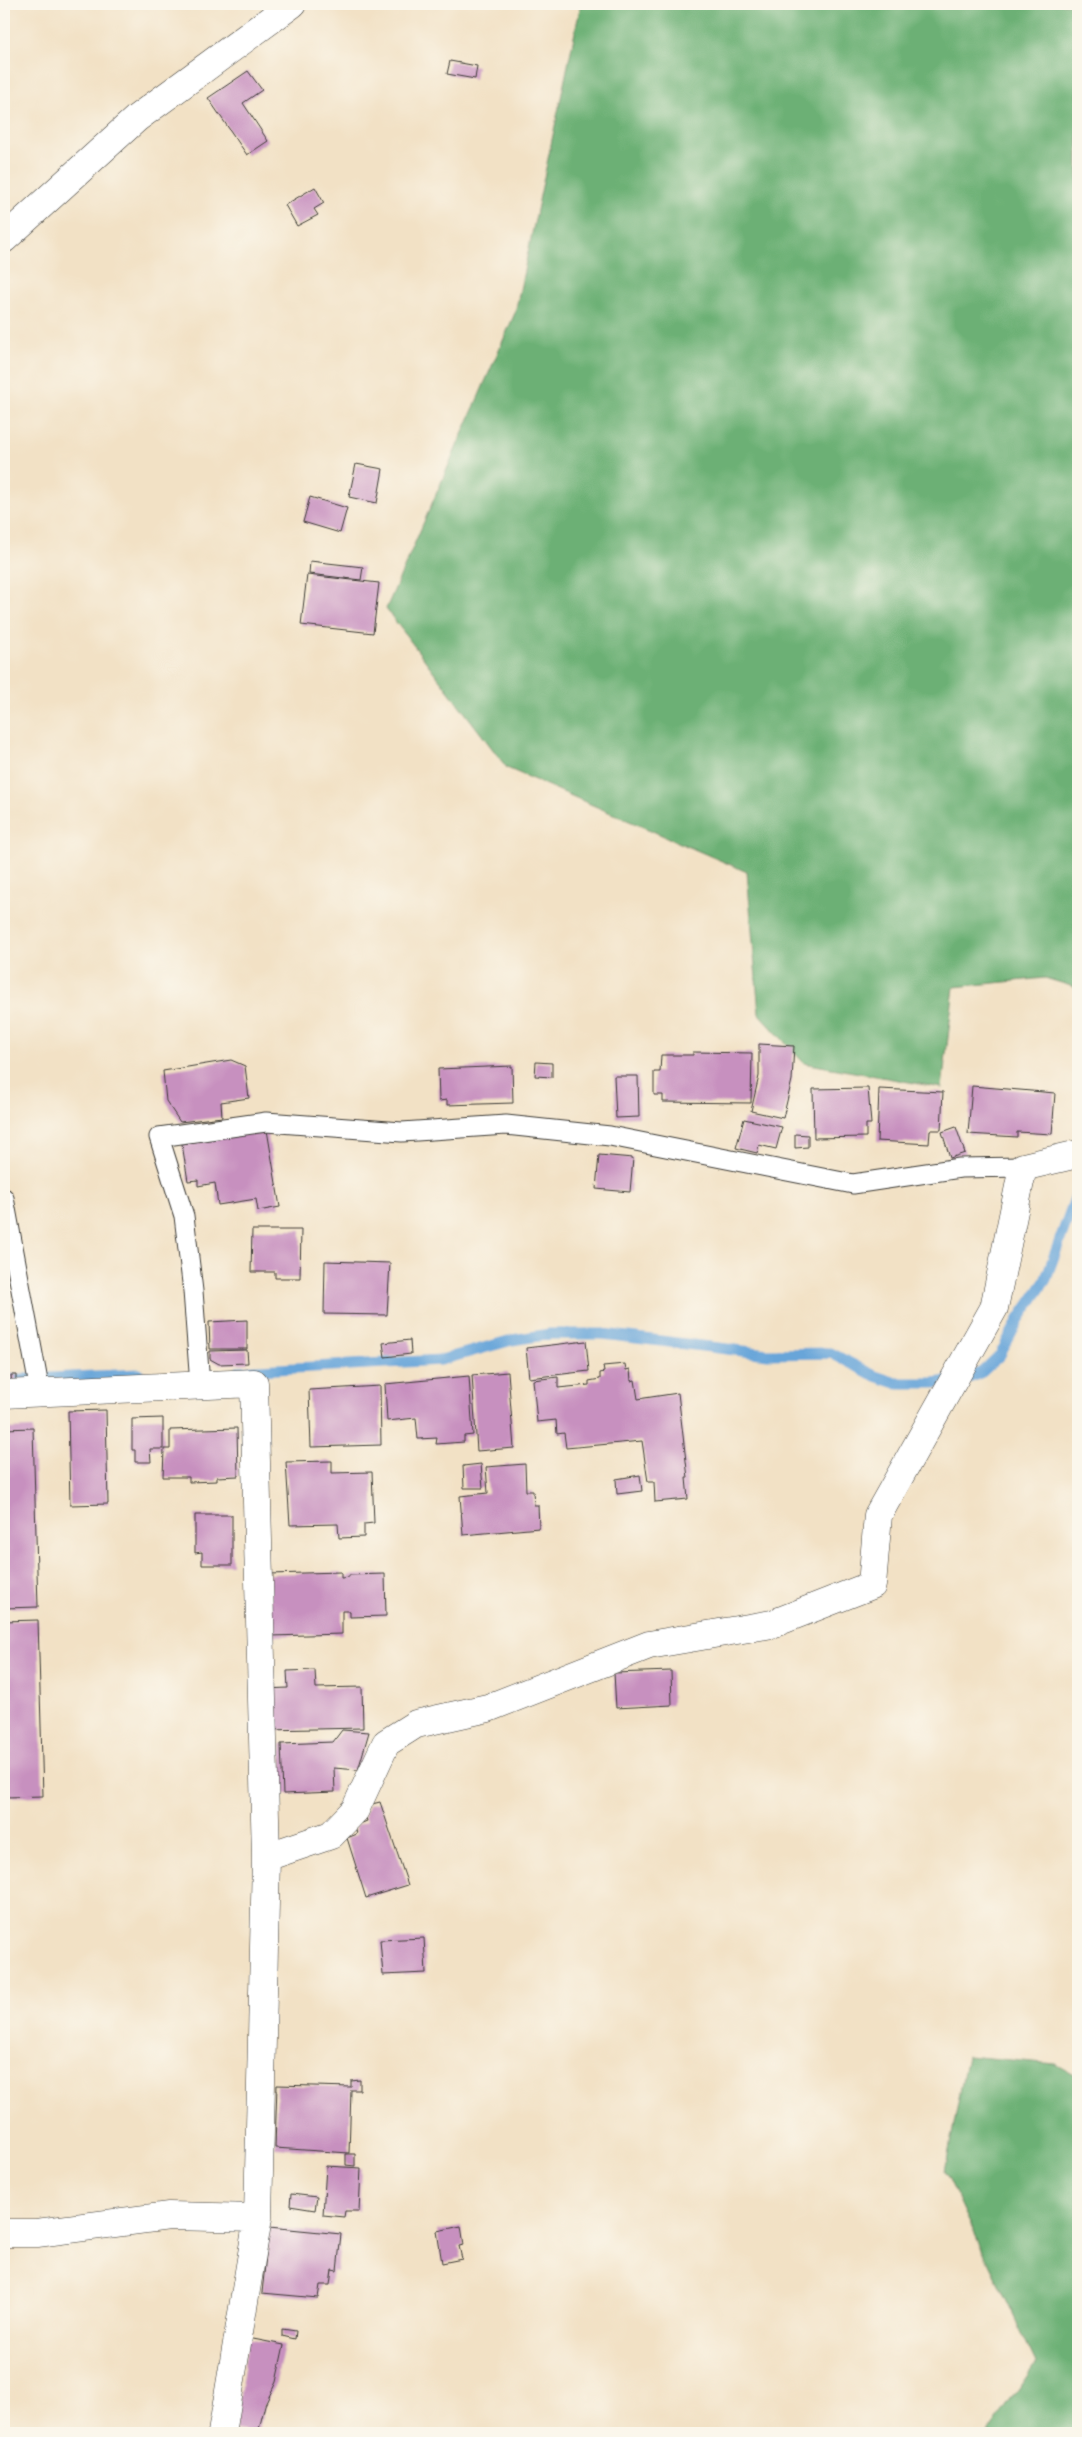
<svg xmlns="http://www.w3.org/2000/svg" width="1082" height="2437" font-family="'Comic Neue',sans-serif">
	<rect width="100%" height="100%" fill="#fbf7ec"/>
	<filter id="ink" filterUnits="userSpaceOnUse"><feTurbulence type="fractalNoise" baseFrequency=".02" numOctaves="2"/><feDisplacementMap in="SourceGraphic" scale="10" xChannelSelector="R" yChannelSelector="G"/><feConvolveMatrix kernelMatrix="1 2 1 2 8 2 1 2 1" color-interpolation-filters="sRGB"/></filter>
	<filter id="wash" filterUnits="userSpaceOnUse"><feTurbulence type="fractalNoise" baseFrequency=".0096" numOctaves="4" result="noise"/><feDisplacementMap in="SourceGraphic" scale="20" xChannelSelector="R" yChannelSelector="G"/><feGaussianBlur stdDeviation="1.12" result="paint"/><feColorMatrix in="noise" values="0 0 0 0 0 0 0 0 0 0 0 0 0 0 0 0 0 1.4 0 .05"/><feComposite in="paint" operator="in"/></filter>
	<g filter="url(#wash)">
		<rect width="100%" height="100%" fill="#f2e1c5"/>
		<path fill="#6cb074" stroke="#446648" d="M 581,4 L 1078,4 L 1078,988 L 1045,978 L 954,987 L 942,1088 L 804,1063 L 759,1014 L 747,872 L 507,768 L 386,609 L 515,313 Z
			M 967,2056 L 1055,2064 L 1078,2077 L 1078,2433 L 988,2433 L 1036,2363 L 945,2171 Z"/>
		<g fill="none" stroke-linecap="round" stroke-linejoin="round">
			<path stroke="#67a5d9" stroke-width="11" d="M 240,1371 L 441,1360 L 512,1340 L 550,1334 L 603,1334 L 768,1354 L 831,1353 L 875,1376 L 896,1383 L 934,1383 L 969,1378 L 982,1372 L 1000,1355 L 1019,1319 L 1045,1281 L 1078,1190
				M 4,1380 L 139,1374"/>
		</g>
		<g id="blocks">
			<path fill="#c790bf" d="M 450,61 L 477,66 L 475,79 L 447,74 Z
				M 248,71 L 262,90 L 243,103 L 268,141 L 247,155 L 208,98 Z
				M 315,187 L 324,203 L 314,209 L 318,215 L 297,226 L 285,205 Z
				M 356,464 L 383,469 L 377,503 L 349,497 Z
				M 310,497 L 347,508 L 340,533 L 303,522 Z
				M 310,561 L 363,567 L 361,580 L 309,574 Z
				M 307,575 L 379,583 L 373,633 L 301,625 Z
				M 759,1044 L 794,1046 L 792,1080 L 783,1118 L 751,1111 L 759,1076 Z
				M 693,1052 L 752,1053 L 751,1103 L 663,1102 L 663,1095 L 654,1095 L 654,1072 L 660,1072 L 661,1055 L 693,1055 Z
				M 231,1060 L 245,1066 L 249,1098 L 221,1102 L 222,1117 L 180,1122 L 166,1101 L 163,1071 Z
				M 536,1062 L 552,1063 L 552,1077 L 535,1076 Z
				M 512,1066 L 513,1103 L 447,1105 L 447,1100 L 439,1101 L 438,1069 Z
				M 614,1076 L 638,1076 L 639,1117 L 616,1118 Z
				M 972,1086 L 1055,1093 L 1052,1134 L 1017,1132 L 1017,1137 L 968,1134 Z
				M 868,1088 L 871,1124 L 866,1124 L 866,1137 L 814,1138 L 813,1089 Z
				M 879,1089 L 943,1092 L 941,1130 L 930,1130 L 929,1144 L 877,1141 Z
				M 744,1119 L 782,1127 L 776,1149 L 759,1145 L 757,1153 L 736,1148 Z
				M 956,1127 L 965,1153 L 950,1158 L 942,1132 Z
				M 267,1130 L 280,1207 L 258,1211 L 256,1199 L 218,1205 L 215,1183 L 198,1186 L 198,1180 L 188,1181 L 182,1144 Z
				M 795,1134 L 808,1135 L 808,1147 L 795,1148 Z
				M 599,1155 L 633,1158 L 630,1192 L 596,1189 Z
				M 252,1230 L 301,1230 L 300,1278 L 275,1278 L 275,1272 L 251,1272 Z
				M 325,1261 L 390,1263 L 387,1315 L 324,1314 Z
				M 247,1320 L 247,1349 L 210,1349 L 209,1322 Z
				M 410,1340 L 411,1354 L 385,1357 L 383,1343 Z
				M 586,1341 L 589,1371 L 529,1378 L 526,1348 Z
				M 247,1350 L 248,1363 L 219,1364 L 210,1359 L 210,1351 Z
				M 625,1364 L 626,1370 L 630,1369 L 631,1381 L 635,1380 L 638,1399 L 678,1393 L 688,1478 L 686,1478 L 688,1499 L 655,1502 L 654,1482 L 648,1482 L 642,1441 L 566,1448 L 564,1433 L 557,1434 L 556,1420 L 537,1422 L 533,1380 L 558,1377 L 558,1388 L 589,1385 L 589,1381 L 600,1379 L 600,1373 L 604,1372 L 603,1366 Z
				M 508,1372 L 514,1448 L 477,1451 L 472,1375 Z
				M 11,1375 L 16,1375 L 16,1385 L 12,1385 Z
				M 469,1376 L 473,1435 L 464,1436 L 464,1442 L 436,1444 L 437,1438 L 418,1439 L 416,1418 L 387,1421 L 385,1384 Z
				M 380,1386 L 381,1445 L 311,1447 L 309,1390 Z
				M 106,1410 L 108,1504 L 70,1505 L 68,1411 Z
				M 163,1418 L 163,1449 L 150,1449 L 151,1462 L 135,1462 L 135,1450 L 132,1450 L 132,1419 Z
				M 33,1428 L 38,1607 L 4,1608 L 4,1429 Z
				M 237,1428 L 238,1476 L 217,1477 L 217,1481 L 189,1482 L 189,1477 L 163,1477 L 164,1449 L 170,1449 L 170,1430 Z
				M 332,1461 L 332,1473 L 372,1472 L 374,1523 L 364,1524 L 364,1537 L 339,1538 L 338,1524 L 290,1525 L 286,1462 Z
				M 481,1464 L 483,1488 L 464,1488 L 463,1466 Z
				M 525,1464 L 526,1491 L 533,1491 L 534,1505 L 538,1505 L 539,1528 L 463,1535 L 460,1496 L 488,1493 L 486,1467 Z
				M 640,1475 L 642,1491 L 617,1494 L 616,1479 Z
				M 195,1515 L 232,1515 L 232,1565 L 202,1565 L 202,1552 L 195,1553 Z
				M 341,1572 L 341,1578 L 349,1577 L 349,1575 L 385,1574 L 386,1616 L 350,1617 L 350,1611 L 342,1611 L 342,1634 L 271,1636 L 269,1574 Z
				M 38,1620 L 43,1796 L 6,1797 L 4,1621 Z
				M 315,1670 L 316,1688 L 362,1687 L 363,1728 L 266,1730 L 265,1689 L 288,1688 L 287,1671 Z
				M 671,1671 L 672,1705 L 616,1708 L 614,1673 Z
				M 342,1730 L 369,1732 L 358,1770 L 334,1768 L 335,1792 L 283,1794 L 281,1744 L 333,1742 Z
				M 380,1802 L 408,1885 L 366,1898 L 347,1838 L 357,1834 L 355,1826 L 367,1821 L 365,1815 L 368,1805 Z
				M 424,1938 L 426,1973 L 383,1975 L 380,1940 Z
				M 360,2080 L 360,2090 L 351,2090 L 349,2153 L 275,2148 L 277,2085 L 351,2087 L 351,2081 Z
				M 346,2154 L 355,2154 L 355,2166 L 346,2165 Z
				M 326,2166 L 361,2168 L 359,2211 L 345,2211 L 344,2217 L 323,2215 Z
				M 291,2194 L 317,2197 L 315,2210 L 290,2206 Z
				M 461,2226 L 464,2245 L 459,2246 L 462,2259 L 442,2263 L 437,2231 Z
				M 269,2227 L 341,2234 L 337,2271 L 332,2270 L 330,2285 L 320,2285 L 318,2298 L 262,2293 Z
				M 282,2329 L 296,2331 L 295,2339 L 282,2336 Z
				M 248,2338 L 284,2345 L 276,2382 L 265,2405 L 258,2433 L 235,2430 Z"/>
		</g>
	</g>
	<g filter="url(#ink)">
		<use href="#blocks" fill-opacity="0" stroke="#3c3a35" stroke-width="1"/>
		<g fill="none" stroke-linecap="round" stroke-linejoin="round">
			<g stroke="#3c3a35" stroke-width="21">
				<path id="lane" d="M 4,1198 L 40,1392
					M 200,1385 L 193,1291 L 184,1216 L 159,1137 L 266,1122 L 402,1132 L 506,1125 L 610,1136 L 853,1184 L 960,1168 L 1023,1167"/>
			</g>
			<g stroke="#3c3a35" stroke-width="29">
				<path id="street" d="M 4,239 L 137,118 L 292,4
					M 4,1394 L 254,1383 L 266,1857 L 258,2218 L 222,2433
					M 266,1857 L 331,1835 L 355,1810 L 386,1743 L 416,1724 L 488,1708 L 649,1645 L 772,1624 L 872,1585 L 878,1515 L 994,1308 L 1023,1167 L 1078,1154
					M 4,2233 L 37,2233 L 169,2216 L 258,2218"/>
			</g>
			<use href="#lane" stroke="#fff" stroke-width="19"/>
			<use href="#street" stroke="#fff" stroke-width="28"/>
		</g>
	</g>
	<rect width="1082" height="2437" fill="none" stroke="#fbf7ec" stroke-width="20"/>
</svg>
